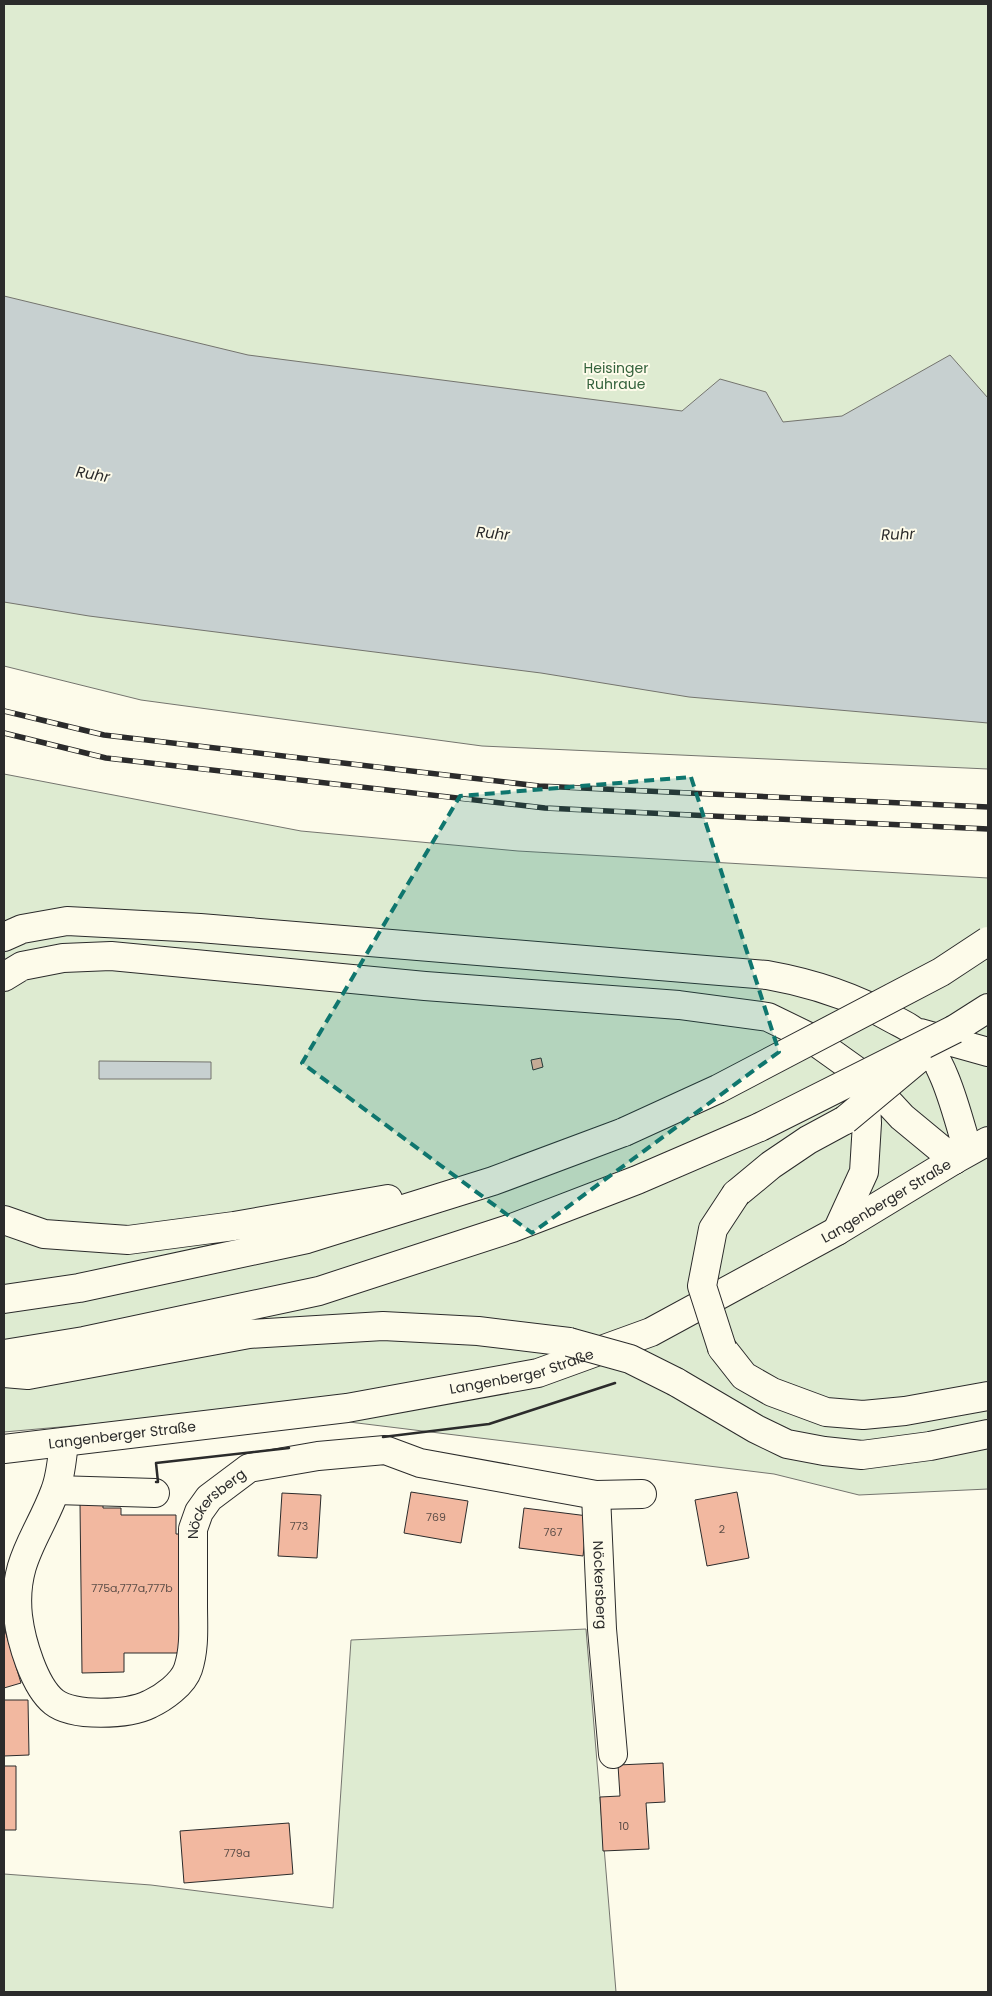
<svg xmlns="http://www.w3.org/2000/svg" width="992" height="1996" font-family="Poppins,sans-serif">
	<rect width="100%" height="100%" fill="#fdfbea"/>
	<path fill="#deebd1" stroke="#74746e" d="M 4,4 L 988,4 L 988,769 L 482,746 L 141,700 L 4,666 Z
		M 4,774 L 301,831 L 518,851 L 988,878 L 988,1489 L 859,1495 L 774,1474 L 251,1410 L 4,1432 Z
		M 586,1629 L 616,1992 L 4,1992 L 4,1874 L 151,1885 L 333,1908 L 351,1640 Z"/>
	<path fill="#c7d0d0" stroke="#74746e" d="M 4,296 L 248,355 L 682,411 L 720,379 L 766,392 L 783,422 L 842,416 L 950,355 L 988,398 L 988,723 L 689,697 L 541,673 L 89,616 L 4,602 Z
		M 99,1061 L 211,1062 L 211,1079 L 99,1079 Z"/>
	<path fill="#f2b8a0" stroke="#2b2b2b" d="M 541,1058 L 543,1067 L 533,1070 L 531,1060 Z
		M 411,1492 L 468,1501 L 461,1543 L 404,1533 Z
		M 737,1492 L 749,1558 L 707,1566 L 695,1500 Z
		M 282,1493 L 321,1495 L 317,1558 L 278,1556 Z
		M 80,1504 L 103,1504 L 103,1508 L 121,1508 L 121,1515 L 176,1515 L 176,1534 L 182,1534 L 183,1642 L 177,1653 L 124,1653 L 124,1672 L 82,1673 Z
		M 524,1508 L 588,1516 L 583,1556 L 519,1548 Z
		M 4,1627 L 21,1683 L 4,1688 Z
		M 4,1700 L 28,1700 L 29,1755 L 4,1756 Z
		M 663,1763 L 665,1802 L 646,1803 L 649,1849 L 603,1851 L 600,1797 L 620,1796 L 618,1765 Z
		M 4,1766 L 16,1766 L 16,1830 L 4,1830 Z
		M 289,1823 L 293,1874 L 184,1883 L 180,1831 Z"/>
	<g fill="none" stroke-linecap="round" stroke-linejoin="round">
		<g stroke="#2b2b2b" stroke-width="30">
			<g id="minor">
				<path id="s1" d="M 64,1442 C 62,1458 61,1476 55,1491 C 38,1537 12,1561 18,1616 C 21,1641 34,1686 54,1702 C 73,1717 128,1715 150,1704 C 163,1698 183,1684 188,1669 C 195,1648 193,1626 193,1605 C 193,1580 193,1554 193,1529 L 199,1512 L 209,1498 L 249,1468 L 318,1456 L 385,1450 L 420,1463 L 596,1495 L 642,1494"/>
				<path id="s2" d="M 4,1449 L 347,1408 L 538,1373 L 651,1332 L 837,1231 L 954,1160"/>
				<path d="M 56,1490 L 155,1493"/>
				<path id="s3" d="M 596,1495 L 602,1629 L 613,1754"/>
			</g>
		</g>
		<g stroke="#2b2b2b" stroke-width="30">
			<path id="major" d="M 954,1160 L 988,1141"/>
		</g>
		<g stroke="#2b2b2b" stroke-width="30">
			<path id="highway" d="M 4,937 L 22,929 L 67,921 L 200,928 L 767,975 C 812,983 853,996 893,1019 C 900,1023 910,1027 916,1033 C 945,1059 957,1115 968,1151
				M 4,977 L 22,966 L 63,958 L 111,956 L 425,986 L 679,1005 L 768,1017 L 809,1037 L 865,1077 L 902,1117 L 954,1160
				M 955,1029 L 988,1008
				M 920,1033 L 988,1052
				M 736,1194 L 771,1165 L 808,1140 L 845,1120
				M 4,1220 L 44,1234 L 128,1240 L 234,1226 L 388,1199
				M 837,1231 L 864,1172 L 867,1123 L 865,1083
				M 4,1299 L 79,1288 L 307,1239 L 493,1181 L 624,1132
				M 722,1348 L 744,1376 L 772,1392 L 826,1412 L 863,1415 L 905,1411 L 988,1396
				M 4,1354 L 84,1341 L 319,1291 L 512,1228 L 637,1180 L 760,1127
				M 4,1373 L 28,1375 L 249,1334 L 383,1326 L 478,1331 L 569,1342
				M 676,1382 L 756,1429 L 787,1444 L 824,1451 L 862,1455 L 930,1446 L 988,1434"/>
		</g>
		<use href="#minor" stroke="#fdfbea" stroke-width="28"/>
		<use href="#major" stroke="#fdfbea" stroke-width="28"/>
		<use href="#highway" stroke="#fdfbea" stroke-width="28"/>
		<g stroke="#2b2b2b" stroke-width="5.5">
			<path id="rail" d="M 4,711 L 104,735 L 539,786 L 988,807
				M 4,733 L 106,758 L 545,808 L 988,829"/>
		</g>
		<use href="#rail" stroke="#fdfbea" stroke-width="4" stroke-dasharray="11" stroke-linecap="butt"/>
		<g stroke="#2b2b2b" stroke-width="30" stroke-linecap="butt">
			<path id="highway-bridge" d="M 845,1120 L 917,1060
				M 760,1127 L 955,1029
				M 624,1132 L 718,1089 L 941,972 L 988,941
				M 569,1342 L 630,1359 L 676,1382
				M 722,1348 L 702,1286 L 713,1229 L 736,1194"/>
		</g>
		<use href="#highway-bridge" stroke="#fdfbea" stroke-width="28"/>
		<path stroke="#2b2b2b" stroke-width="2.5" d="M 383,1437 L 489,1424 L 615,1383
			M 156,1482 L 158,1482 L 156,1463 L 289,1448"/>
	</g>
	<path fill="#0f766e" fill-opacity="0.2" stroke="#0f766e" stroke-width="4" stroke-dasharray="10 6" stroke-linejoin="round" d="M 691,777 L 779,1052 L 532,1233 L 302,1063 L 460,796 Z"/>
	<g text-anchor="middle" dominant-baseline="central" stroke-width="4" stroke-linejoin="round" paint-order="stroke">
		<g font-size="11" fill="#5d4e48">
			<text x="436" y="1517">769</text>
			<text x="299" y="1526">773</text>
			<text x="722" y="1529">2</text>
			<text x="553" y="1532">767</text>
			<text x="132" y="1588">775a,777a,777b</text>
			<text x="624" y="1826">10</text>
			<text x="237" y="1853">779a</text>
		</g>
		<g font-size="14" fill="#34623c" stroke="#fdfbea">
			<text x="616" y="368">Heisinger<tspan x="616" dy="16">Ruhraue</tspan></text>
		</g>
		<g font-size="14" fill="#2b2b2b" stroke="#fdfbea">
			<text stroke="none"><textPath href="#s2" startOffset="929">Langenberger Straße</textPath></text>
			<text stroke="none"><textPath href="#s2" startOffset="524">Langenberger Straße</textPath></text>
			<text stroke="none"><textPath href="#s2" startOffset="119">Langenberger Straße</textPath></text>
			<text stroke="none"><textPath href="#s1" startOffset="604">Nöckersberg</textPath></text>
			<text stroke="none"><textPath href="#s3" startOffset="90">Nöckersberg</textPath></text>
		</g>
		<g font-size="15" font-style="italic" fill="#2b2b2b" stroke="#fdfbea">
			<text transform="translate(93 474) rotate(10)">Ruhr</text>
			<text transform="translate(493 533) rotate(5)">Ruhr</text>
			<text transform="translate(898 534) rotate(-2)">Ruhr</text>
		</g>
	</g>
	<rect width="992" height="1996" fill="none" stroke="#2b2b2b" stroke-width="10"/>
</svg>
